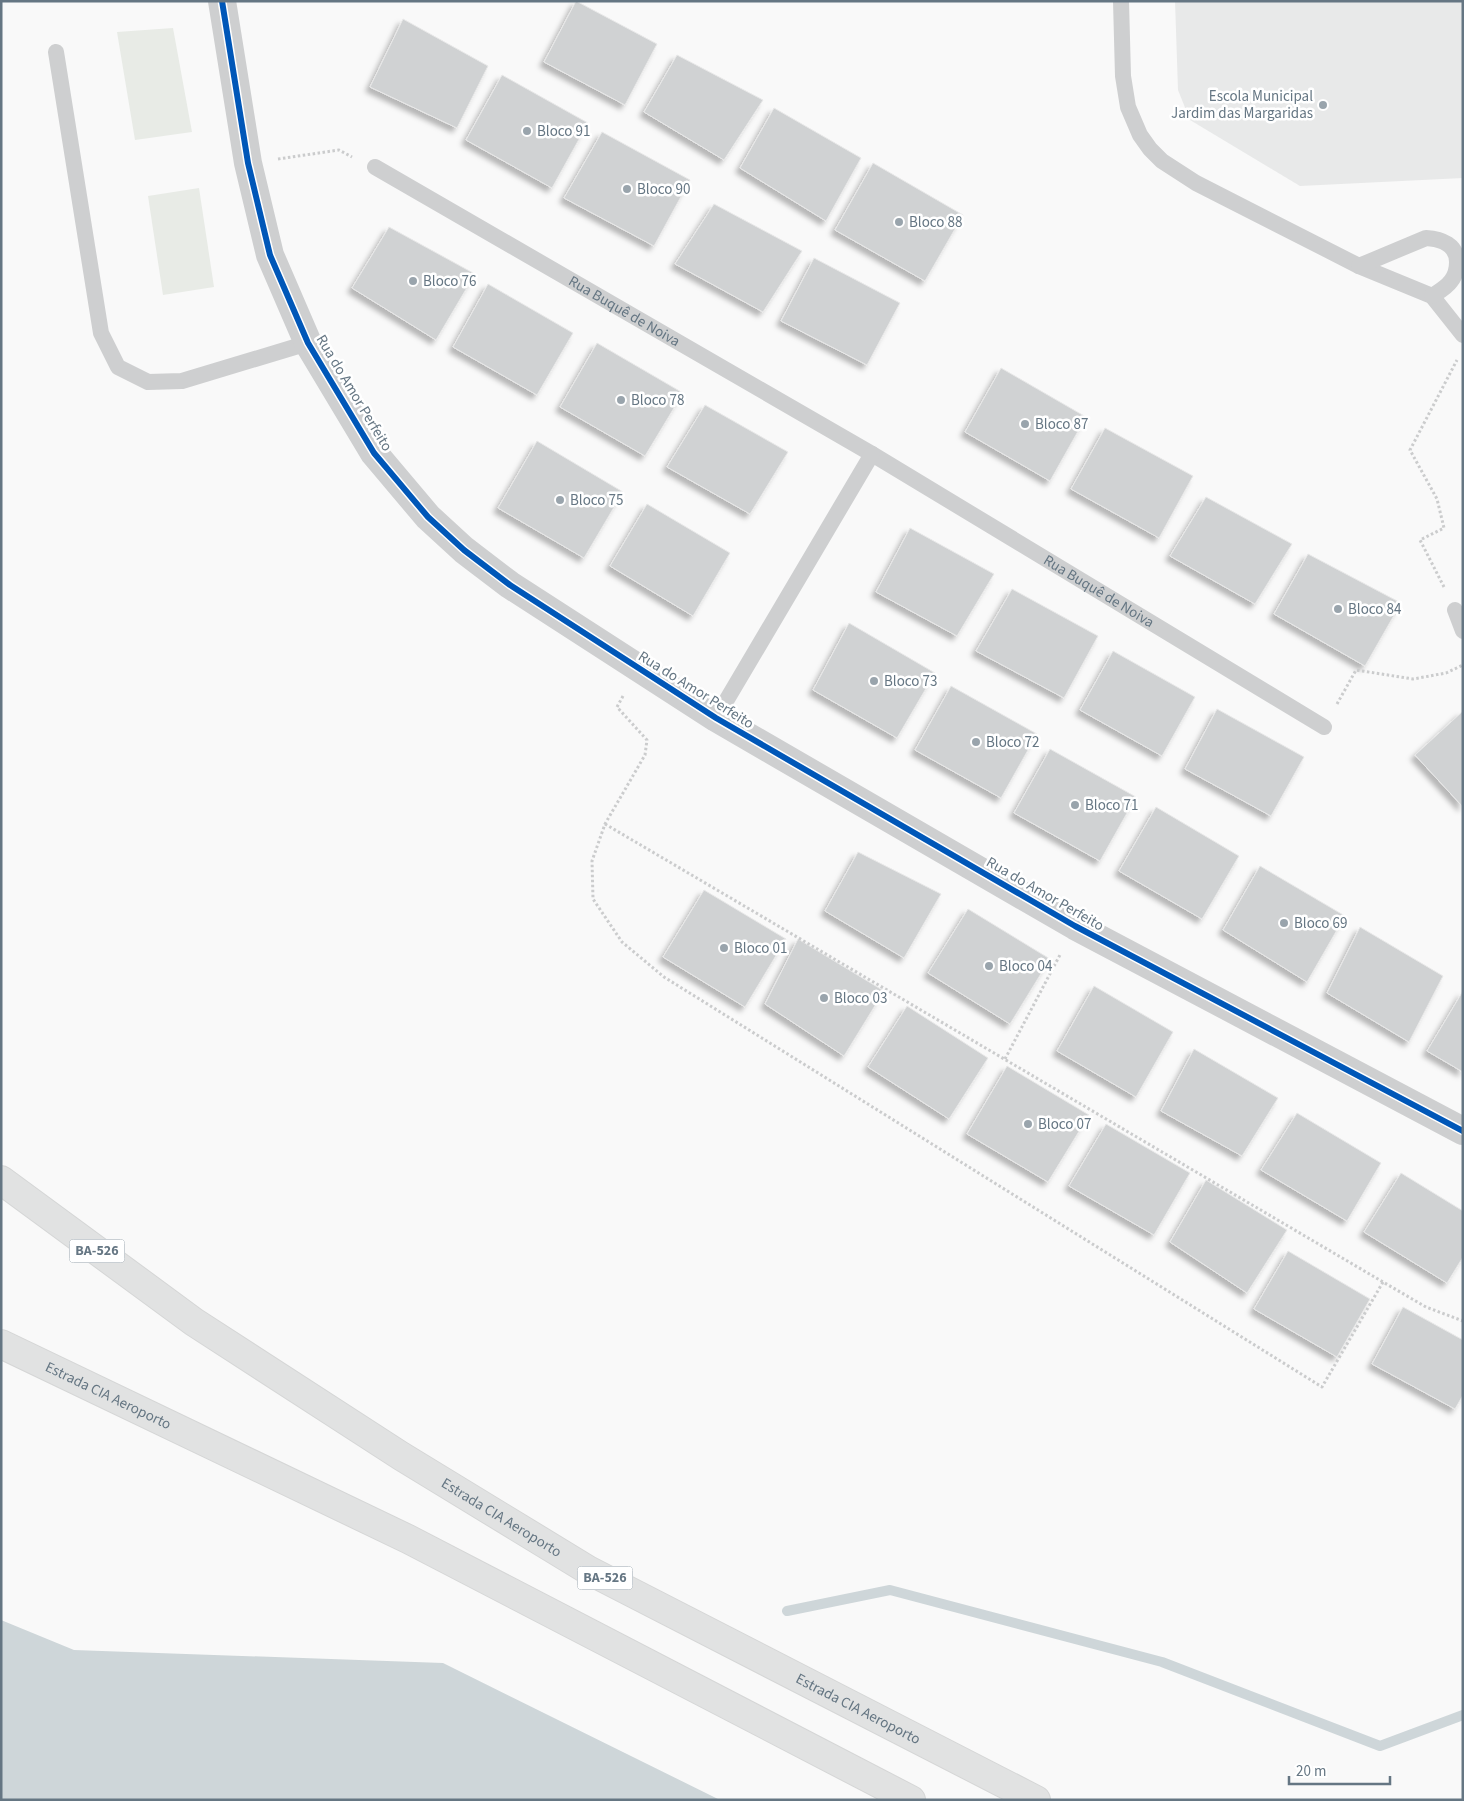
<svg xmlns="http://www.w3.org/2000/svg" width="1464" height="1801" font-family="'Source Sans 3',sans-serif">
	<defs>
		<filter id="shadow"><feDropShadow dx="-4.5" dy="4.5" stdDeviation="2.5" flood-color="#0004"/></filter>
	</defs>
	<rect width="100%" height="100%" fill="#f9f9f9"/>
	<path fill="#e8e9e9" d="M 1175,1 L 1463,1 L 1463,178 L 1300,186 L 1190,120 L 1178,90 Z"/>
	<path fill="#e8ebe6" d="M 173,28 L 192,132 L 135,140 L 117,32 Z
		M 199,188 L 214,287 L 163,295 L 148,196 Z"/>
	<path fill="#ced6d9" d="M 1,1620 L 74,1650 L 443,1663 L 720,1800 L 1,1800 Z"/>
	<g fill="none" stroke-linecap="round" stroke-linejoin="round">
		<path stroke="#ced6d9" stroke-width="10" d="M 787,1611 L 890,1590 L 1162,1662 L 1380,1746 L 1463,1715"/>
	</g>
	<path fill="#d0d2d3" stroke="#e8e8e8" filter="url(#shadow)" d="M 576,1 L 657,44 L 625,105 L 544,62 Z
		M 403,19 L 488,66 L 457,128 L 370,87 Z
		M 677,55 L 763,100 L 724,160 L 644,112 Z
		M 502,75 L 588,123 L 552,188 L 466,140 Z
		M 774,108 L 861,158 L 826,221 L 740,168 Z
		M 602,132 L 690,180 L 654,246 L 564,198 Z
		M 873,163 L 963,215 L 925,281 L 835,230 Z
		M 714,204 L 802,251 L 763,312 L 675,264 Z
		M 389,227 L 475,274 L 436,340 L 352,288 Z
		M 814,258 L 900,303 L 867,365 L 781,321 Z
		M 488,284 L 573,333 L 537,395 L 453,347 Z
		M 597,343 L 683,393 L 645,456 L 560,407 Z
		M 1001,368 L 1086,417 L 1050,481 L 965,432 Z
		M 705,405 L 788,452 L 750,514 L 667,467 Z
		M 1105,428 L 1193,476 L 1159,538 L 1071,489 Z
		M 537,441 L 623,492 L 584,558 L 498,508 Z
		M 1206,497 L 1292,544 L 1255,604 L 1170,556 Z
		M 647,504 L 730,553 L 693,616 L 610,566 Z
		M 910,528 L 994,574 L 957,636 L 876,592 Z
		M 1308,554 L 1401,603 L 1365,666 L 1274,614 Z
		M 1012,589 L 1098,636 L 1064,698 L 976,651 Z
		M 849,623 L 935,673 L 897,738 L 813,690 Z
		M 1113,651 L 1195,697 L 1162,756 L 1080,710 Z
		M 951,686 L 1037,734 L 1001,798 L 915,750 Z
		M 1217,709 L 1304,757 L 1271,816 L 1185,769 Z
		M 1463,711 L 1463,807 L 1415,755 Z
		M 1050,749 L 1136,797 L 1100,861 L 1014,813 Z
		M 1156,807 L 1239,856 L 1202,919 L 1119,871 Z
		M 858,852 L 941,894 L 904,958 L 825,911 Z
		M 1260,866 L 1345,916 L 1307,982 L 1223,930 Z
		M 704,890 L 786,939 L 745,1007 L 663,957 Z
		M 968,909 L 1050,959 L 1010,1024 L 928,973 Z
		M 1360,927 L 1443,976 L 1409,1042 L 1327,993 Z
		M 798,939 L 884,991 L 844,1056 L 765,1004 Z
		M 1094,986 L 1173,1032 L 1136,1097 L 1057,1051 Z
		M 1463,991 L 1463,1072 L 1427,1051 Z
		M 907,1006 L 988,1058 L 949,1119 L 868,1067 Z
		M 1194,1049 L 1278,1098 L 1242,1156 L 1161,1111 Z
		M 1007,1066 L 1089,1115 L 1048,1182 L 967,1134 Z
		M 1297,1113 L 1381,1163 L 1347,1221 L 1261,1170 Z
		M 1106,1124 L 1190,1173 L 1154,1235 L 1069,1186 Z
		M 1401,1173 L 1463,1211 L 1463,1257 L 1447,1283 L 1364,1232 Z
		M 1206,1180 L 1287,1230 L 1247,1293 L 1170,1242 Z
		M 1288,1251 L 1370,1299 L 1337,1357 L 1254,1309 Z
		M 1403,1307 L 1463,1340 L 1463,1395 L 1455,1409 L 1372,1364 Z"/>
	<g fill="none" stroke-linecap="round" stroke-linejoin="round">
		<g stroke="#d5d6d6" stroke-width="30">
			<g id="highway">
				<path id="s2" d="M 1,1180 L 194,1322 L 401,1456 L 588,1570 L 1036,1800"/>
				<path id="s3" d="M 1,1344 L 408,1539 L 911,1800"/>
			</g>
		</g>
		<path stroke="#cbcccd" stroke-width="3" stroke-dasharray="2.5 2.5" stroke-linecap="butt" d="M 278,159 L 339,150 L 352,157
			M 1444,587 L 1420,540 L 1444,528 L 1437,499 L 1410,450 L 1457,360
			M 623,696 L 617,707 L 647,740 L 645,755 L 605,824 L 592,861 L 593,899 L 622,942 L 664,977 L 1322,1387 L 1383,1282
			M 1337,704 L 1356,670 L 1413,679 L 1446,673 L 1463,665
			M 605,824 L 1383,1282 L 1426,1307 L 1463,1321
			M 1005,1059 L 1061,953"/>
		<g stroke="#cecfd0" stroke-width="16">
			<path d="M 1121,1 L 1123,76 L 1128,107 L 1140,135 L 1150,149 L 1162,161 L 1196,183 L 1359,266 L 1432,296 L 1463,335"/>
			<path d="M 56,52 L 101,333 L 118,367 L 148,382 L 182,381 L 308,343"/>
			<path id="s1" d="M 375,167 L 872,454 L 1324,727"/>
			<path d="M 1359,266 L 1426,238 C 1442,239 1457,245 1457,262 C 1457,269 1455,276 1451,281 C 1446,288 1438,292 1432,296"/>
			<path d="M 1455,610 L 1463,631"/>
			<path d="M 716,718 L 872,454"/>
		</g>
		<path stroke="#cecfd0" stroke-width="28" d="M 222,1 L 248,163 L 270,255 L 308,343 L 374,453 L 428,517 L 464,550 L 510,585 L 716,718 L 1075,926 L 1463,1131"/>
		<use href="#highway" stroke="#e1e2e2" stroke-width="28"/>
		<g stroke="#fff" stroke-width="9">
			<path id="cycleway" d="M 222,1 L 248,163 L 270,255 L 308,343 L 374,453 L 428,517 L 464,550 L 510,585 L 716,718 L 1075,926 L 1463,1131"/>
		</g>
		<use href="#cycleway" stroke="#0057b8" stroke-width="6"/>
	</g>
	<g fill="#99a4ac" stroke="#fff" stroke-width="2">
		<circle cx="1323" cy="105" r="5"/>
		<circle cx="527" cy="131" r="5"/>
		<circle cx="627" cy="189" r="5"/>
		<circle cx="899" cy="222" r="5"/>
		<circle cx="413" cy="281" r="5"/>
		<circle cx="621" cy="400" r="5"/>
		<circle cx="1025" cy="424" r="5"/>
		<circle cx="560" cy="500" r="5"/>
		<circle cx="1338" cy="609" r="5"/>
		<circle cx="874" cy="681" r="5"/>
		<circle cx="976" cy="742" r="5"/>
		<circle cx="1075" cy="805" r="5"/>
		<circle cx="1284" cy="923" r="5"/>
		<circle cx="724" cy="948" r="5"/>
		<circle cx="989" cy="966" r="5"/>
		<circle cx="824" cy="998" r="5"/>
		<circle cx="1028" cy="1124" r="5"/>
	</g>
	<g text-anchor="middle" dominant-baseline="central" stroke-width="5" stroke-linejoin="round" paint-order="stroke">
		<g fill="#fff" stroke="#939fa8" stroke-width="1">
			<rect x="69.5" y="1239.5" width="55" height="23" rx="4"/>
			<rect x="577.5" y="1566.5" width="55" height="23" rx="4"/>
		</g>
		<g font-size="14" font-weight="bold" fill="#657683">
			<text x="97" y="1251">BA-526</text>
			<text x="605" y="1578">BA-526</text>
		</g>
		<g font-size="15" fill="#657683" stroke="#fff" text-anchor="start">
			<text x="1313" y="96" text-anchor="end">Escola Municipal<tspan x="1313" dy="17">Jardim das Margaridas</tspan></text>
			<text x="537" y="131">Bloco 91</text>
			<text x="637" y="189">Bloco 90</text>
			<text x="909" y="222">Bloco 88</text>
			<text x="423" y="281">Bloco 76</text>
			<text x="631" y="400">Bloco 78</text>
			<text x="1035" y="424">Bloco 87</text>
			<text x="570" y="500">Bloco 75</text>
			<text x="1348" y="609">Bloco 84</text>
			<text x="884" y="681">Bloco 73</text>
			<text x="986" y="742">Bloco 72</text>
			<text x="1085" y="805">Bloco 71</text>
			<text x="1294" y="923">Bloco 69</text>
			<text x="734" y="948">Bloco 01</text>
			<text x="999" y="966">Bloco 04</text>
			<text x="834" y="998">Bloco 03</text>
			<text x="1038" y="1124">Bloco 07</text>
		</g>
		<g font-size="15" fill="#657683" stroke="#fff">
			<text stroke="none"><textPath href="#s1" startOffset="288">Rua Buquê de Noiva</textPath></text>
			<text transform="translate(354 393) rotate(59)">Rua do Amor Perfeito</text>
			<text stroke="none"><textPath href="#s1" startOffset="839">Rua Buquê de Noiva</textPath></text>
			<text transform="translate(696 690) rotate(32)">Rua do Amor Perfeito</text>
			<text transform="translate(1045 894) rotate(30)">Rua do Amor Perfeito</text>
			<text stroke="none"><textPath href="#s3" startOffset="119">Estrada CIA Aeroporto</textPath></text>
			<text stroke="none"><textPath href="#s2" startOffset="604">Estrada CIA Aeroporto</textPath></text>
			<text stroke="none"><textPath href="#s2" startOffset="1009">Estrada CIA Aeroporto</textPath></text>
		</g>
	</g>
	<rect width="1464" height="1801" fill="none" stroke="#657683" stroke-width="5"/>
	<path d="M1289 1776v8h101v-8" fill="none" stroke="#657683" stroke-width="2.5"/>
	<text x="1296" y="1776" font-size="15" fill="#657683" stroke="#ffffff" stroke-width="4" paint-order="stroke">20 m</text>
</svg>
